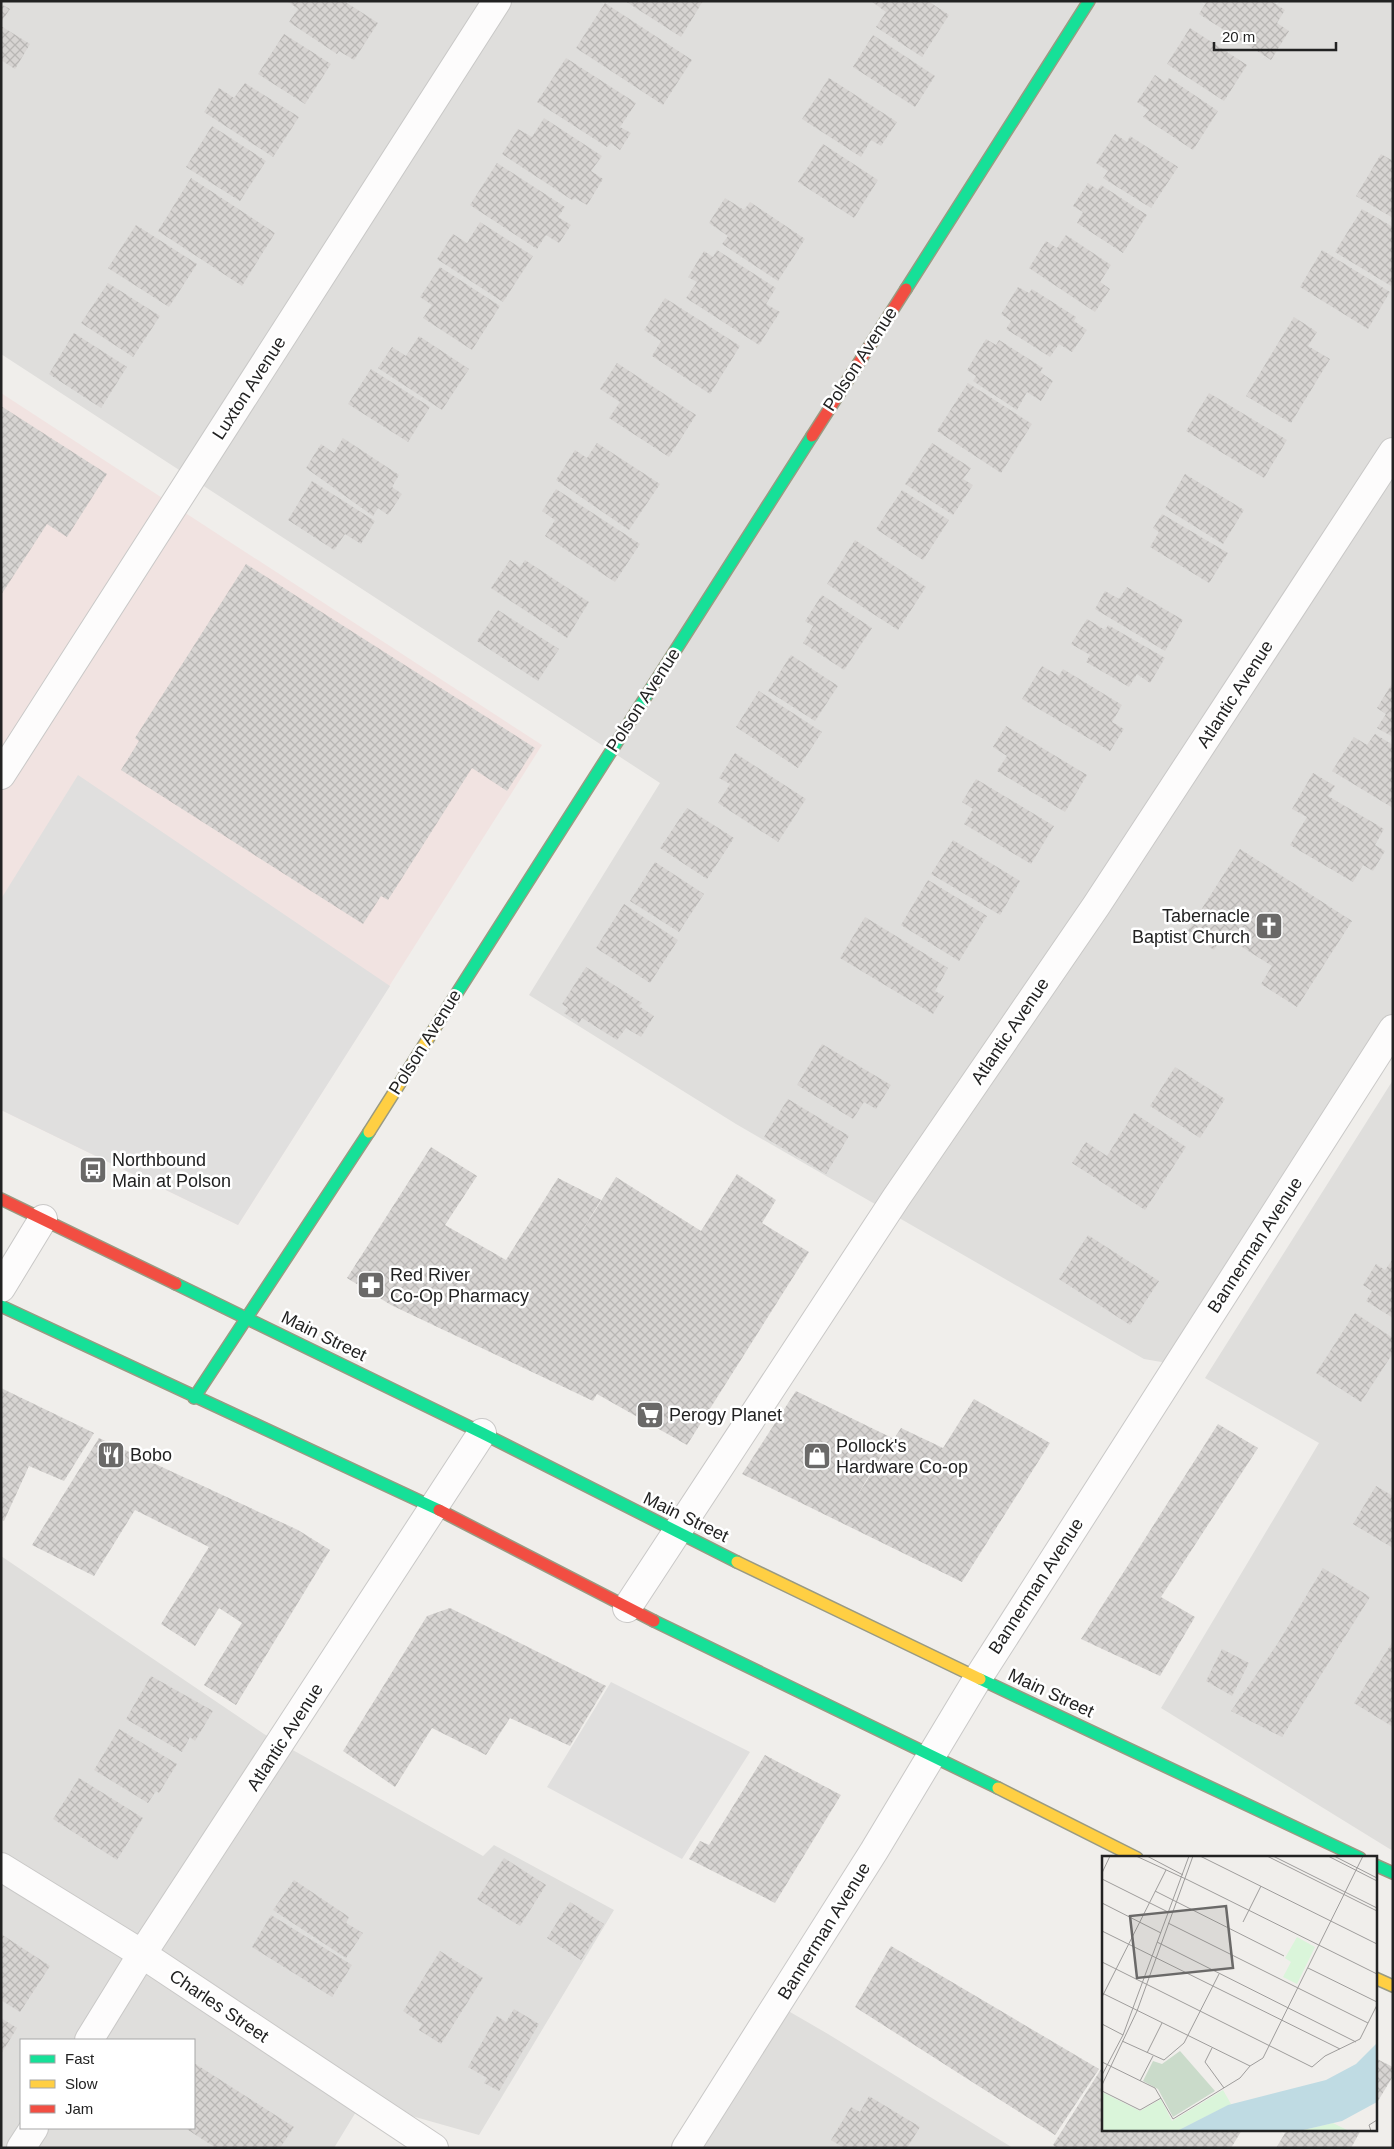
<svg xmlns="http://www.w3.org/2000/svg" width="1394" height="2149" font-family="Helvetica,sans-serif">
	<defs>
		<pattern id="building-cross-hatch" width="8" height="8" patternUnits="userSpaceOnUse" patternTransform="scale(1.25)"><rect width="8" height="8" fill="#d7d4d2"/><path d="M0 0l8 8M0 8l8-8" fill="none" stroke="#b8b6b4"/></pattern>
	</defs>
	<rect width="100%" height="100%" fill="#f0eeeb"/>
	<path fill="#dfdedc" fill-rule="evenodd" d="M 1,1 L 1393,1 L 1393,1039 L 1173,1364 L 1144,1359 L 736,1124 L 529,995 L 660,783 L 1,354 Z
		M 1393,1080 L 1393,1851 L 1161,1708 L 1319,1443 L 1205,1378 Z
		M 1,1556 L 264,1734 L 483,1856 L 494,1845 L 614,1910 L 479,2135 L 362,2102 L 334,2148 L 1,2148 ZM 21,2040 L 194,2040 L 194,2128 L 21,2128 Z
		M 778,2005 L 828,2034 L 1013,2148 L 686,2148 Z"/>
	<path fill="#f1e3e1" d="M 1,393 L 542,745 L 238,1225 L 1,1110 Z"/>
	<path fill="#e0dfde" d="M 78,775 L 390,986 L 238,1225 L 1,1110 L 1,899 Z
		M 611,1682 L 750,1752 L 682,1859 L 547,1787 Z"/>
	<path fill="url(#building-cross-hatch)" d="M 287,1 L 344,1 L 378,23 L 354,60 L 339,51 L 337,54 L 289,22 L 298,9 Z
		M 625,1 L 703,1 L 681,37 Z
		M 871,1 L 928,1 L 949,15 L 922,57 L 876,27 L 886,12 Z
		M 1207,1 L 1271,1 L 1285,10 L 1277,23 L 1289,31 L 1271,60 L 1199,14 Z
		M 605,3 L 692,60 L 663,105 L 576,48 Z
		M 1,4 L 10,9 L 1,22 Z
		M 1,26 L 30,44 L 15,69 L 1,60 Z
		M 1190,28 L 1247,65 L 1224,101 L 1167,64 Z
		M 284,34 L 331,64 L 305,104 L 258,74 Z
		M 873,35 L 935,76 L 915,107 L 853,67 Z
		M 566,58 L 636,103 L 620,127 L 631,133 L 620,150 L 611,143 L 607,147 L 537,102 Z
		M 1155,75 L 1166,83 L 1169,78 L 1218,111 L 1193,150 L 1143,117 L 1149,110 L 1137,102 Z
		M 829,78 L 897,122 L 881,146 L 871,140 L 861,157 L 802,119 Z
		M 245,83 L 299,117 L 273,157 L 204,112 L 219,88 L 234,98 Z
		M 544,118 L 602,156 L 591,171 L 603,179 L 587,205 L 575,198 L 572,200 L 502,154 L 518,129 L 532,137 Z
		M 212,126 L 266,161 L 240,201 L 186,167 Z
		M 1115,134 L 1127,142 L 1130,136 L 1178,167 L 1151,208 L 1103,178 L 1108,171 L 1096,163 Z
		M 823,144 L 878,180 L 854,218 L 798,182 Z
		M 1381,154 L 1393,161 L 1393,218 L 1356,196 Z
		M 497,163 L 565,207 L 558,217 L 571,225 L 559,243 L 546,235 L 537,249 L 470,205 Z
		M 191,178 L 275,233 L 242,286 L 158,231 Z
		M 1088,183 L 1098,190 L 1101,185 L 1147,215 L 1123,253 L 1077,223 L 1083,212 L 1073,206 Z
		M 725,198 L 744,210 L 750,202 L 805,239 L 778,281 L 722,244 L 728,236 L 709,223 Z
		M 1362,209 L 1393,227 L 1393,282 L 1391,286 L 1335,252 Z
		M 480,222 L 533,256 L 503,302 L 437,259 L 453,234 L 467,243 Z
		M 136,225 L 197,264 L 169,307 L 108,268 Z
		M 1066,235 L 1111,265 L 1100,282 L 1110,289 L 1095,312 L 1029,268 L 1046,241 L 1057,248 Z
		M 717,250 L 776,288 L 766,304 L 780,312 L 759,345 L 686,298 L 697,282 L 688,277 L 704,251 L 713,257 Z
		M 1322,250 L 1390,292 L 1368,329 L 1300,287 Z
		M 440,267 L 500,306 L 472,350 L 423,318 L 432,305 L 420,297 Z
		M 108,283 L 160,316 L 133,357 L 81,323 Z
		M 1018,287 L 1029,293 L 1032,289 L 1076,317 L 1074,321 L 1087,330 L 1072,352 L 1059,344 L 1050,357 L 1006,329 L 1011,321 L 1001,314 Z
		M 665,298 L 740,346 L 710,394 L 652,356 L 661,341 L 644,330 Z
		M 1294,317 L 1317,332 L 1308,346 L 1330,359 L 1291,423 L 1246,396 Z
		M 74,333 L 127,367 L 101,408 L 49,374 Z
		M 419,336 L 469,369 L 442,410 L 378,368 L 392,347 L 406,356 Z
		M 986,339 L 996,345 L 999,340 L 1043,368 L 1040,372 L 1053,381 L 1041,401 L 1027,392 L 1017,410 L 973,381 L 976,376 L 967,370 Z
		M 617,363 L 696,415 L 669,457 L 609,418 L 620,402 L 600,389 Z
		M 371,369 L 430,407 L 408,442 L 348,404 Z
		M 968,383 L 1032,424 L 1001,473 L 937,431 Z
		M 1209,393 L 1287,440 L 1264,478 L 1186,431 Z
		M 1,406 L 107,474 L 67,537 L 47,524 L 1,595 Z
		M 343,438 L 399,475 L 392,487 L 402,494 L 388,515 L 378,508 L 373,516 L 306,468 L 321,444 L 334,453 Z
		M 597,443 L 660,484 L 629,530 L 556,480 L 575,450 L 587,458 Z
		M 932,443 L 971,468 L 963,479 L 973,485 L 953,515 L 905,484 Z
		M 1185,474 L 1244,510 L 1223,544 L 1165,508 Z
		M 312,481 L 375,521 L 361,544 L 345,534 L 334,550 L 288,520 Z
		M 556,489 L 640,544 L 615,582 L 545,536 L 555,520 L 542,511 Z
		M 902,490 L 949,520 L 923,560 L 876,529 Z
		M 1162,514 L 1228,553 L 1209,583 L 1150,547 L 1159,532 L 1153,528 Z
		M 855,540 L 926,587 L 898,630 L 827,584 Z
		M 510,560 L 520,567 L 525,560 L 589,602 L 567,638 L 491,588 Z
		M 246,564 L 535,748 L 507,791 L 472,768 L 388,900 L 381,896 L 363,924 L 121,770 L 139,741 L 135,738 Z
		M 1127,587 L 1183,620 L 1165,651 L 1095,609 L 1105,591 L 1119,599 Z
		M 822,595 L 872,628 L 844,670 L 803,643 L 813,626 L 805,621 Z
		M 498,610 L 559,649 L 538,681 L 477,641 Z
		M 1087,619 L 1105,630 L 1108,625 L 1165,658 L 1150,683 L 1137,674 L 1129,687 L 1086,662 L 1090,655 L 1071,644 Z
		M 791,655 L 838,686 L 815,721 L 768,691 Z
		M 1042,666 L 1059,676 L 1063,669 L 1122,705 L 1112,722 L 1124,729 L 1110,751 L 1022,699 Z
		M 1393,682 L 1393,737 L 1377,728 L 1386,714 L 1377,708 Z
		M 759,691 L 822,732 L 798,768 L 736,727 Z
		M 1006,726 L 1087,775 L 1065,812 L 997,771 L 1007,756 L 993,747 Z
		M 1375,734 L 1393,745 L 1393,808 L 1332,771 L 1354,737 L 1367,745 Z
		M 735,753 L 806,799 L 778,842 L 718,803 L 730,784 L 719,778 Z
		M 1313,773 L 1335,786 L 1328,796 L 1384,829 L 1375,845 L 1385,851 L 1373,871 L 1363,865 L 1353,882 L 1290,845 L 1307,817 L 1292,809 Z
		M 976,779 L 1054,826 L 1031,864 L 964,824 L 973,809 L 962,802 Z
		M 687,808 L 734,838 L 707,879 L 660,848 Z
		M 953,840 L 1020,881 L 1000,915 L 931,874 Z
		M 1240,849 L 1352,921 L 1297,1007 L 1261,984 L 1272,966 L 1223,935 L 1214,950 L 1187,932 Z
		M 655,862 L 704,894 L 679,932 L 630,901 Z
		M 928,880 L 987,916 L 959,961 L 901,925 Z
		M 624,904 L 678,940 L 650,983 L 596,948 Z
		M 865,917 L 948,968 L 935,991 L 944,996 L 933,1014 L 840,958 Z
		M 586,967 L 642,1003 L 639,1006 L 654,1016 L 641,1037 L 626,1028 L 617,1040 L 582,1018 L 579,1023 L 564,1013 L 568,1008 L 562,1004 Z
		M 822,1044 L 891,1085 L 876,1109 L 864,1102 L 853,1119 L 797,1085 Z
		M 1175,1067 L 1225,1099 L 1200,1138 L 1150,1106 Z
		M 788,1099 L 849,1136 L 826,1174 L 764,1137 Z
		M 1134,1113 L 1186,1147 L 1145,1210 L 1072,1163 L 1086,1142 L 1107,1156 Z
		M 431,1147 L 477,1176 L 445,1225 L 506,1260 L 558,1178 L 601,1200 L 568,1254 L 616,1177 L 701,1231 L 737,1174 L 776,1200 L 762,1223 L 809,1252 L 687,1445 L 597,1394 L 593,1401 L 391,1305 L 347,1278 Z
		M 1088,1235 L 1159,1281 L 1130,1325 L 1059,1279 Z
		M 1393,1259 L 1393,1318 L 1366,1301 L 1372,1291 L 1363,1285 L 1376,1264 L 1385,1270 Z
		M 1355,1313 L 1393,1338 L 1393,1353 L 1361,1402 L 1316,1373 Z
		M 1,1388 L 94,1433 L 64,1481 L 29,1466 L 4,1521 L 1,1520 Z
		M 796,1391 L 892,1438 L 855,1499 L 901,1428 L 943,1448 L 974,1399 L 1050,1443 L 962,1582 L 742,1474 Z
		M 1218,1424 L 1258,1448 L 1161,1597 L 1195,1617 L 1160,1676 L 1081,1639 Z
		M 99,1438 L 298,1530 L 330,1550 L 236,1705 L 204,1685 L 242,1623 L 219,1608 L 195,1646 L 161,1624 L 209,1547 L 135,1510 L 94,1576 L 32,1545 Z
		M 1376,1486 L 1393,1496 L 1393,1548 L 1353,1524 Z
		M 1323,1568 L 1370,1597 L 1282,1737 L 1231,1711 L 1278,1643 Z
		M 450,1608 L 606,1686 L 570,1746 L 510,1718 L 486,1755 L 432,1728 L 395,1787 L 343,1751 L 427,1616 Z
		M 1393,1641 L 1393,1727 L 1354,1703 Z
		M 1222,1649 L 1249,1663 L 1232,1696 L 1206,1681 Z
		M 151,1676 L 213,1711 L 195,1741 L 190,1737 L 182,1752 L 126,1719 Z
		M 119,1729 L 177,1764 L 159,1793 L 156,1791 L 148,1803 L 94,1770 Z
		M 765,1755 L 841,1795 L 775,1903 L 689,1859 L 700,1841 L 709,1845 Z
		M 79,1778 L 143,1818 L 117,1860 L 53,1819 Z
		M 504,1858 L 546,1885 L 520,1926 L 477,1899 Z
		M 294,1880 L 349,1917 L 346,1923 L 363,1933 L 346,1958 L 273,1910 Z
		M 570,1902 L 604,1924 L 581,1960 L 547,1938 Z
		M 271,1915 L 352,1965 L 332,1997 L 252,1947 Z
		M 1,1934 L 50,1966 L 20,2012 L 1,2000 Z
		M 891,1946 L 1099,2069 L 1055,2135 L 855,2007 Z
		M 440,1951 L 483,1978 L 441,2044 L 419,2030 L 422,2024 L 403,2011 Z
		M 514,2009 L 539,2024 L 499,2091 L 484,2083 L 487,2078 L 468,2067 L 497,2016 L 506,2022 Z
		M 1,2018 L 17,2028 L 1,2054 Z
		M 1375,2058 L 1393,2067 L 1393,2076 L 1375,2106 Z
		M 194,2063 L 294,2127 L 280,2148 L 216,2148 L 185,2128 L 194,2128 Z
		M 1103,2066 L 1103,2130 L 1242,2130 L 1231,2148 L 1057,2148 L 1053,2145 Z
		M 869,2096 L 920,2127 L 907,2148 L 844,2148 L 831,2140 L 851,2107 L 860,2112 Z
		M 1287,2130 L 1361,2130 L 1351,2148 L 1276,2148 Z"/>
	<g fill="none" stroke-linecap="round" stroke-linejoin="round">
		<g stroke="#c9c8c7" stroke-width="30">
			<path id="street" d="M 1,775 L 497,1
				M 1,1288 L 43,1219
				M 627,1608 L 896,1198 L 1096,906 L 1393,452
				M 1,1867 L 142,1954 L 434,2148
				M 89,2040 L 142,1954 L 482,1433
				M 21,2148 L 34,2128
				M 686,2148 L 874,1851 L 978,1678 L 1393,1029"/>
		</g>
		<g stroke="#999a82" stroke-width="14">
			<path id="fast" d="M 906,289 L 1089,1
				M 450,1004 L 812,436
				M 176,1284 L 482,1433 L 737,1562
				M 1,1306 L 439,1510
				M 194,1398 L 369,1132
				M 654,1621 L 998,1788
				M 980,1679 L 1360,1858
				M 1375,1865 L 1393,1873"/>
		</g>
		<g stroke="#999a82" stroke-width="14">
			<path id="slow" d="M 369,1132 L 450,1004
				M 737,1562 L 980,1679
				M 998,1788 L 1137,1858
				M 1375,1978 L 1393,1986"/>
		</g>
		<g stroke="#999a82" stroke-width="14">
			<path id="jam" d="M 812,436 L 906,289
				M 1,1199 L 176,1284
				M 439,1510 L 654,1621"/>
		</g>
		<use href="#street" stroke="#fdfcfc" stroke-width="28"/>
		<use href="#fast" stroke="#16e098" stroke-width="11"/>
		<use href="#slow" stroke="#ffcf43" stroke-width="11"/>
		<use href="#jam" stroke="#f24e42" stroke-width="11"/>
	</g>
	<defs>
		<g id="church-square" transform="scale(1.4375)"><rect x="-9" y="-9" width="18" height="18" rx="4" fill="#6a6968" stroke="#fff"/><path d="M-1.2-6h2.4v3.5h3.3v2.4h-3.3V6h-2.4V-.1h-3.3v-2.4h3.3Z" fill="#fff"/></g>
		<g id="bus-square" transform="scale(1.4375)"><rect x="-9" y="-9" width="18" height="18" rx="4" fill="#6a6968" stroke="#fff"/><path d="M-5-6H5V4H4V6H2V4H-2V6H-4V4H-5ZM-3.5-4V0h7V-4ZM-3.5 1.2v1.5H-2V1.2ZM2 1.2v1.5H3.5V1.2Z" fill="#fff"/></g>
		<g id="pharmacy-square" transform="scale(1.4375)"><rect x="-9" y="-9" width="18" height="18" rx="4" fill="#6a6968" stroke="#fff"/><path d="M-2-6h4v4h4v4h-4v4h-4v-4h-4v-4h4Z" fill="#fff"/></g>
		<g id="supermarket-square" transform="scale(1.4375)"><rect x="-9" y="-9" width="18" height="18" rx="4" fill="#6a6968" stroke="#fff"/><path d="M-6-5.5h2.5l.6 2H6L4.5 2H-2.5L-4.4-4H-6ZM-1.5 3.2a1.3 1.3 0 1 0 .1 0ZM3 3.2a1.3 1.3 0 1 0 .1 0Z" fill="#fff"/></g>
		<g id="restaurant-square" transform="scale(1.4375)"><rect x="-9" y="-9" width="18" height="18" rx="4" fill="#6a6968" stroke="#fff"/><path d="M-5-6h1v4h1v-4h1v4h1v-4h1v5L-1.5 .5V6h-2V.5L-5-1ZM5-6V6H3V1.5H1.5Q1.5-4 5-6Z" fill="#fff"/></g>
		<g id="shop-square" transform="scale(1.4375)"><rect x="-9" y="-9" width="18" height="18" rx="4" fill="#6a6968" stroke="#fff"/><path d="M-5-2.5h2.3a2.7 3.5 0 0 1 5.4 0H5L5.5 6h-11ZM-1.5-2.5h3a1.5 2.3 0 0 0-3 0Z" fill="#fff"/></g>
	</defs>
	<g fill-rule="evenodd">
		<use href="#church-square" x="1269" y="926"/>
		<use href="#bus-square" x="93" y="1170"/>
		<use href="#pharmacy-square" x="371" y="1285"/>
		<use href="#supermarket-square" x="650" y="1415"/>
		<use href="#restaurant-square" x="111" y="1455"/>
		<use href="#shop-square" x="817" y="1456"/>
	</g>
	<g text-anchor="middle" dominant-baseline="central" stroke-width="5" stroke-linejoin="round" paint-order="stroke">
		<g font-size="18" fill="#222" stroke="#fff">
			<text transform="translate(860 359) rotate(-57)">Polson Avenue</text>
			<text transform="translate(249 388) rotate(-57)">Luxton Avenue</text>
			<text transform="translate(1235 694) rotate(-57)">Atlantic Avenue</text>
			<text transform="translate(643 700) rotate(-57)">Polson Avenue</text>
			<text transform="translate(1010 1031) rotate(-56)">Atlantic Avenue</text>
			<text transform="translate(425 1042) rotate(-58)">Polson Avenue</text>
			<text transform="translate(1255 1245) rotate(-57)">Bannerman Avenue</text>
			<text transform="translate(324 1336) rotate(26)">Main Street</text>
			<text transform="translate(686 1517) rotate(26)">Main Street</text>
			<text transform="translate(1036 1586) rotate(-57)">Bannerman Avenue</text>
			<text transform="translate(1051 1693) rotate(25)">Main Street</text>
			<text transform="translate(285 1737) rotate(-57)">Atlantic Avenue</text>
			<text transform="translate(824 1931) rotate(-58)">Bannerman Avenue</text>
			<text transform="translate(219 2006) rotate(34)">Charles Street</text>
		</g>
		<g font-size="18" fill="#222" stroke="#fff" text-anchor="start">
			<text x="1250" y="916" text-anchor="end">Tabernacle<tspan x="1250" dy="21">Baptist Church</tspan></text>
			<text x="112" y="1160">Northbound<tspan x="112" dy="21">Main at Polson</tspan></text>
			<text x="390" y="1275">Red River<tspan x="390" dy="21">Co-Op Pharmacy</tspan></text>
			<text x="669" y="1415">Perogy Planet</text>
			<text x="836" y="1446">Pollock's<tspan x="836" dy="21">Hardware Co-op</tspan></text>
			<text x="130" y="1455">Bobo</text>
		</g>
	</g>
	<g transform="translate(1102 1856)">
		<rect width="275" height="275" fill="#f0eeeb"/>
		<path d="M 78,195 L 113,235 L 71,261 L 56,233 L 41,225 L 51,205 L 60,208 Z" fill="#cadbca"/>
		<path d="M 195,81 L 213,91 L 195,128 L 181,121 L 189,106 L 183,102 ZM 121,234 L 129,248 L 75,275 L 0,275 L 0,236 L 38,255 L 59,243 L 70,265 ZM 231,267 L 247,275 L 197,275 Z" fill="#daf5da"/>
		<path d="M 275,187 L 275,246 L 240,265 L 197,275 L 75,275 L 126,249 L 224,224 L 254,208 Z" fill="#bfdbe3"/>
		<path fill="none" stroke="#9e9c9b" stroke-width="1" d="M 34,0 L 86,24M 45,0 L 81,19M 98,0 L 275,88M 165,0 L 275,55M 171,0 L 275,52M 226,0 L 275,25M 232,0 L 275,22M 0,17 L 8,0M 0,23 L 66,56M 86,24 L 275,118M 53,35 L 182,100M 0,47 L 59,77M 141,66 L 159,30M 66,67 L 266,167M 0,75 L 238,193M 55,86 L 254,186M 0,106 L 210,211 L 223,200 L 258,183 L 275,149M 206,112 L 275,146M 0,137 L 148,210M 0,141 L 64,14M 0,168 L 21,179M 20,185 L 62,204 L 82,187 L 117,118M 110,192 L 103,206 L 122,232M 45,197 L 60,167M 0,206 L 53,232 L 71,263 L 138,222 L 148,210 L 161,202 L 261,0M 0,219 L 21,179 L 87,0M 38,225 L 51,200M 0,229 L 35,155 L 91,0M 0,235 L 38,254 L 59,242M 269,275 L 267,269 L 275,264"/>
		<path fill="#6a6968" fill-opacity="0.15" stroke="#6a6968" stroke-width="2.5" d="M 124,50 L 131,112 L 35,122 L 28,60 Z"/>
		<rect width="275" height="275" fill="none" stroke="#222" stroke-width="2.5"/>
	</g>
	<rect width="1394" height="2149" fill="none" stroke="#222222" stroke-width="5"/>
	<rect x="20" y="2039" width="175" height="90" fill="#ffffff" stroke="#a7a7a7"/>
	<rect x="30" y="2055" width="25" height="8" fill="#16e098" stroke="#a7a7a7"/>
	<text x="65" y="2064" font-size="15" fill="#222222">Fast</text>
	<rect x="30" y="2080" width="25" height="8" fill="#ffcf43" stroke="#a7a7a7"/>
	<text x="65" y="2089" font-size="15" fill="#222222">Slow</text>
	<rect x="30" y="2105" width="25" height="8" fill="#f24e42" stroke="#a7a7a7"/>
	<text x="65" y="2114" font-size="15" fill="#222222">Jam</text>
	<path d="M1214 42v8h122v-8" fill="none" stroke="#222222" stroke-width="2.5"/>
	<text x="1222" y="42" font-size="15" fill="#222222" stroke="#ffffff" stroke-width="4" paint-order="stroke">20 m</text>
</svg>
